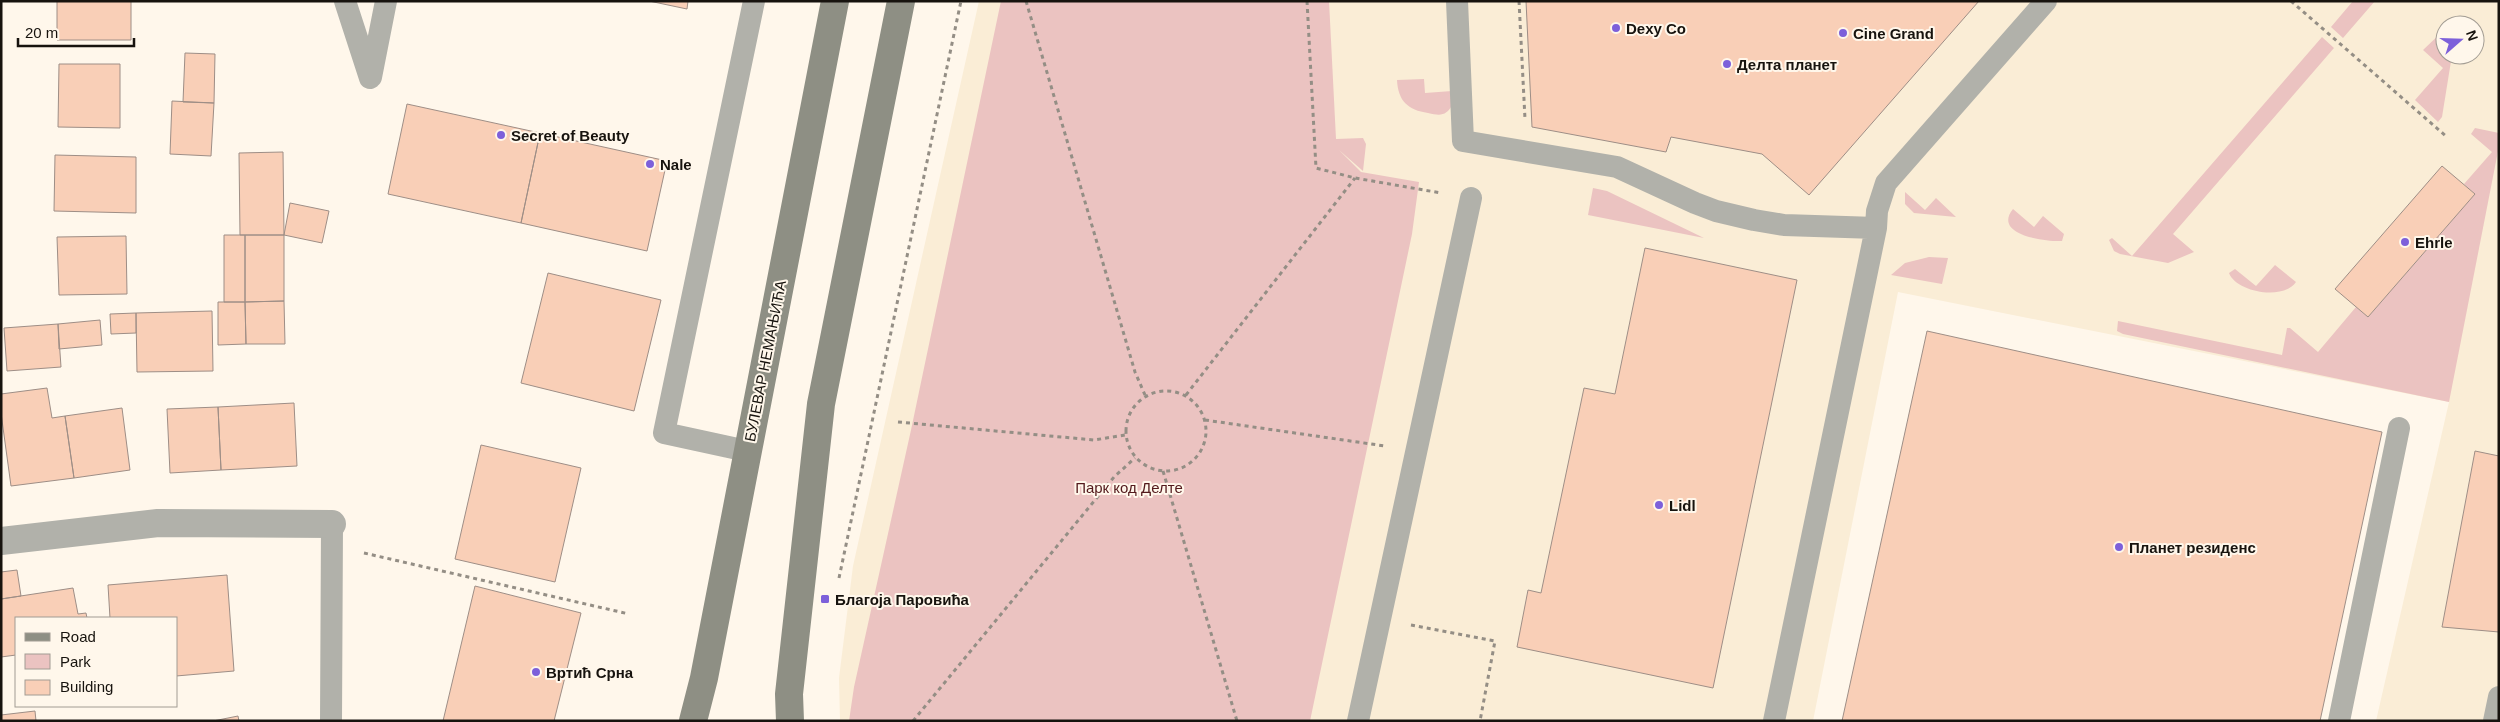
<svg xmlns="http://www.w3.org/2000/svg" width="2500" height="722" font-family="Helvetica,sans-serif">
	<rect width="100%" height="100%" fill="#fff7eb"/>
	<path fill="#faedd6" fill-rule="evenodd" d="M 979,1 L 2499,1 L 2499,721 L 2376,721 L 2449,402 L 1898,292 L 1813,721 L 840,721 L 839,678 L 853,566 ZM 2445,25 L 2475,25 L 2475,55 L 2445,55 Z"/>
	<path fill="#ebc3c1" d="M 1001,1 L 1329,1 L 1336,139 L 1363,138 L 1366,144 L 1363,171 L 1339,150 L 1361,172 L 1419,182 L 1412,234 L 1310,721 L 849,721 L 854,687 L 911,430 Z
		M 2353,1 L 2375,1 L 2343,38 L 2331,27 Z
		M 2443,31 L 2445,32 L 2445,55 L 2452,55 L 2442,117 L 2438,122 L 2415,100 L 2443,68 L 2423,50 Z
		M 2322,37 L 2334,48 L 2173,234 L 2194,252 L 2168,263 L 2120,254 L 2114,251 L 2109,240 L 2112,238 L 2132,256 Z
		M 1424,79 L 1425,93 L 1452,91 L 1453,104 C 1446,116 1441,116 1428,113 C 1408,110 1398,101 1397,80 Z
		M 2475,128 L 2499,133 L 2499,146 L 2449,402 L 2123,334 L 2117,331 L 2118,321 L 2282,355 L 2287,328 L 2290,328 L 2318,352 L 2356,307 L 2368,317 L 2475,194 L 2464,184 L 2492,152 L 2471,134 Z
		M 1593,188 L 1607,191 L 1704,238 L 1588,215 Z
		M 1905,192 L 1925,210 L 1936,198 L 1956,217 L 1914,213 L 1905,204 Z
		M 2013,209 L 2034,227 L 2043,216 L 2064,234 L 2062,241 C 2046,242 1992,235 2013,209 Z
		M 1929,257 L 1948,258 L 1942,284 L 1891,275 L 1905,263 Z
		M 2275,265 L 2296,282 C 2283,301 2236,292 2229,273 L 2235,269 L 2256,286 Z"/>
	<path fill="#f9cfb7" stroke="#9e8e86" d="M 57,1 L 131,1 L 131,40 L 57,40 Z
		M 649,1 L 688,1 L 687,9 Z
		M 1526,1 L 1979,1 L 1809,195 L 1762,154 L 1671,137 L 1666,152 L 1532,127 Z
		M 185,53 L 215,54 L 214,103 L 183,102 Z
		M 59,64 L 120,64 L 120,128 L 58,127 Z
		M 172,101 L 214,103 L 211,156 L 170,154 Z
		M 407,104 L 540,133 L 521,223 L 388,194 Z
		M 540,133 L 667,161 L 647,251 L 521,223 Z
		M 283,152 L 284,235 L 240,235 L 239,153 Z
		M 55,155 L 136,157 L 136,213 L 54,211 Z
		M 2442,166 L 2475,194 L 2368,317 L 2335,289 Z
		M 290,203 L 329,211 L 322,243 L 284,235 Z
		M 224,235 L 245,235 L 245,302 L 224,302 Z
		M 245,235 L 284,235 L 284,301 L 245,302 Z
		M 126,236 L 127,294 L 59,295 L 57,237 Z
		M 1645,248 L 1797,280 L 1713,688 L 1517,647 L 1528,590 L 1541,593 L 1584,388 L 1615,394 Z
		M 548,273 L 661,300 L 634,411 L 521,383 Z
		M 284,301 L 285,344 L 246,344 L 245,302 Z
		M 218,302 L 245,302 L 246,344 L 218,345 Z
		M 212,311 L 213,371 L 137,372 L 136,313 Z
		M 136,313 L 136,333 L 111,334 L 110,314 Z
		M 100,320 L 102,345 L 59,349 L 58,324 Z
		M 58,324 L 61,367 L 7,371 L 4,328 Z
		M 1927,331 L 2382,432 L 2320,721 L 1842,721 Z
		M 47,388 L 52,418 L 65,416 L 74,478 L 11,486 L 1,413 L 1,394 Z
		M 294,403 L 297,466 L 221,470 L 218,407 Z
		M 218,407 L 221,470 L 170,473 L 167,409 Z
		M 122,408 L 130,470 L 74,478 L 65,416 Z
		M 481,445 L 581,468 L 555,582 L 455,559 Z
		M 2475,451 L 2499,456 L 2499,632 L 2442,627 Z
		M 17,570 L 21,596 L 1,599 L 1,572 Z
		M 227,575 L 234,671 L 176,676 L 176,618 L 110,618 L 108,585 Z
		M 475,586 L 581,613 L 554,721 L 443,721 Z
		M 73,588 L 78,614 L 86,613 L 87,618 L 16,618 L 16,655 L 1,657 L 1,599 Z
		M 35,711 L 36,721 L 1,721 L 1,715 Z
		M 238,716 L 239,721 L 213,721 Z"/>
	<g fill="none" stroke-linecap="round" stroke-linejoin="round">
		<path stroke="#948e85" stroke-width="3" stroke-dasharray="4 4" stroke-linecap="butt" d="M 1026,1 L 1135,372 L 1145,395
			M 1307,1 L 1316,168 L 1355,178 L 1441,193
			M 1519,1 L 1525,119
			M 2291,1 L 2447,137
			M1126 431a40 40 0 1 1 80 0a40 40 0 1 1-80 0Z
			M 1186,395 L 1355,178
			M 1205,420 L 1385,446
			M 898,422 L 1094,440 L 1125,435
			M 1163,471 L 1237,721
			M 364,553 L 629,614
			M 839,578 L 961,1
			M 1411,625 L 1495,641 L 1480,721
			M 913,721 L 1114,477 L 1135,458"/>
		<path stroke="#b1b1aa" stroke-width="22" d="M 345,1 L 370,78
			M 1457,1 L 1463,141 L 1617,167 L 1695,203 L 1716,211 L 1754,220 L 1784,225 L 1876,228 L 1877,211 L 1886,183 L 2046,1
			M 371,77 L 386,1
			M 747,451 L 664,433 L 754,1
			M 331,721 L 332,524
			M 1358,721 L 1471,198
			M 1774,721 L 1876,228
			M 2339,721 L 2399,428
			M 2494,721 L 2499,697"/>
		<path stroke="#b1b1aa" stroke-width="28" d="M 1,541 L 158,523 L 332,524"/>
		<path stroke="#8e8f84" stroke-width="28" d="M 693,721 L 704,678 L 835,1
			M 790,721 L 789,694 L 821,404 L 901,1"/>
	</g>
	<g fill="#7d60da" stroke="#fff7eb" stroke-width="2">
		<circle cx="1616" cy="28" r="5"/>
		<circle cx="1843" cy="33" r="5"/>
		<circle cx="1727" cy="64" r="5"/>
		<circle cx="501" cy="135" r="5"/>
		<circle cx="650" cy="164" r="5"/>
		<circle cx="2405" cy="242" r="5"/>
		<circle cx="1659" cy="505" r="5"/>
		<circle cx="2119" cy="547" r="5"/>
		<rect x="820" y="594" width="10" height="10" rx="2.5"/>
		<circle cx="536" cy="672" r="5"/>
	</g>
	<g text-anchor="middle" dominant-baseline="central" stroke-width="4" stroke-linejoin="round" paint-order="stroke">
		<g font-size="15" font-weight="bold" fill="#17130e" stroke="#fff7eb" text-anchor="start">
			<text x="1626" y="28">Dexy Co</text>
			<text x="1853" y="33">Cine Grand</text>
			<text x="1737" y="64">Делта планет</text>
			<text x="511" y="135">Secret of Beauty</text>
			<text x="660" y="164">Nale</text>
			<text x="2415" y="242">Ehrle</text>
			<text x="1669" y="505">Lidl</text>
			<text x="2129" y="547">Планет резиденс</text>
			<text x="835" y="599">Благоја Паровића</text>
			<text x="546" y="672">Вртић Срна</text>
		</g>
		<g font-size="15" fill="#17130e" stroke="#fff7eb">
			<text transform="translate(765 361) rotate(-79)">БУЛЕВАР НЕМАЊИЋА</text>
		</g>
		<g font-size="15" fill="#53191c" stroke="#fff7eb">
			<text x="1129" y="487">Парк код Делте</text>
		</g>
	</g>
	<rect width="2500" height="722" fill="none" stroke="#17130e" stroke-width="5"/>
	<rect x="15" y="617" width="162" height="90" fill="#fff7eb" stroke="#a29c93"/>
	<rect x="25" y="633" width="25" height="8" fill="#8e8f84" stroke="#a29c93"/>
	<text x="60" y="642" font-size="15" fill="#17130e">Road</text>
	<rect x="25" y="654" width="25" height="15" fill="#ebc3c1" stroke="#a29c93"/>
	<text x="60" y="667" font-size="15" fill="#17130e">Park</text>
	<rect x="25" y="680" width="25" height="15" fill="#f9cfb7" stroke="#a29c93"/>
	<text x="60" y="692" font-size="15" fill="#17130e">Building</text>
	<g transform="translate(2460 40) rotate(70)"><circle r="24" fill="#fff7eb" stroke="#a29c93"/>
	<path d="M0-4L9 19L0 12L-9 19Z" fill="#7d60da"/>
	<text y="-8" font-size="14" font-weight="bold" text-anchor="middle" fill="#17130e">N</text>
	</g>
	<path d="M18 38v8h116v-8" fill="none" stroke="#17130e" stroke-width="2.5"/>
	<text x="25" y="38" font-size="15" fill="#17130e" stroke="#fff7eb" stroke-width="4" paint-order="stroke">20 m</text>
</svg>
